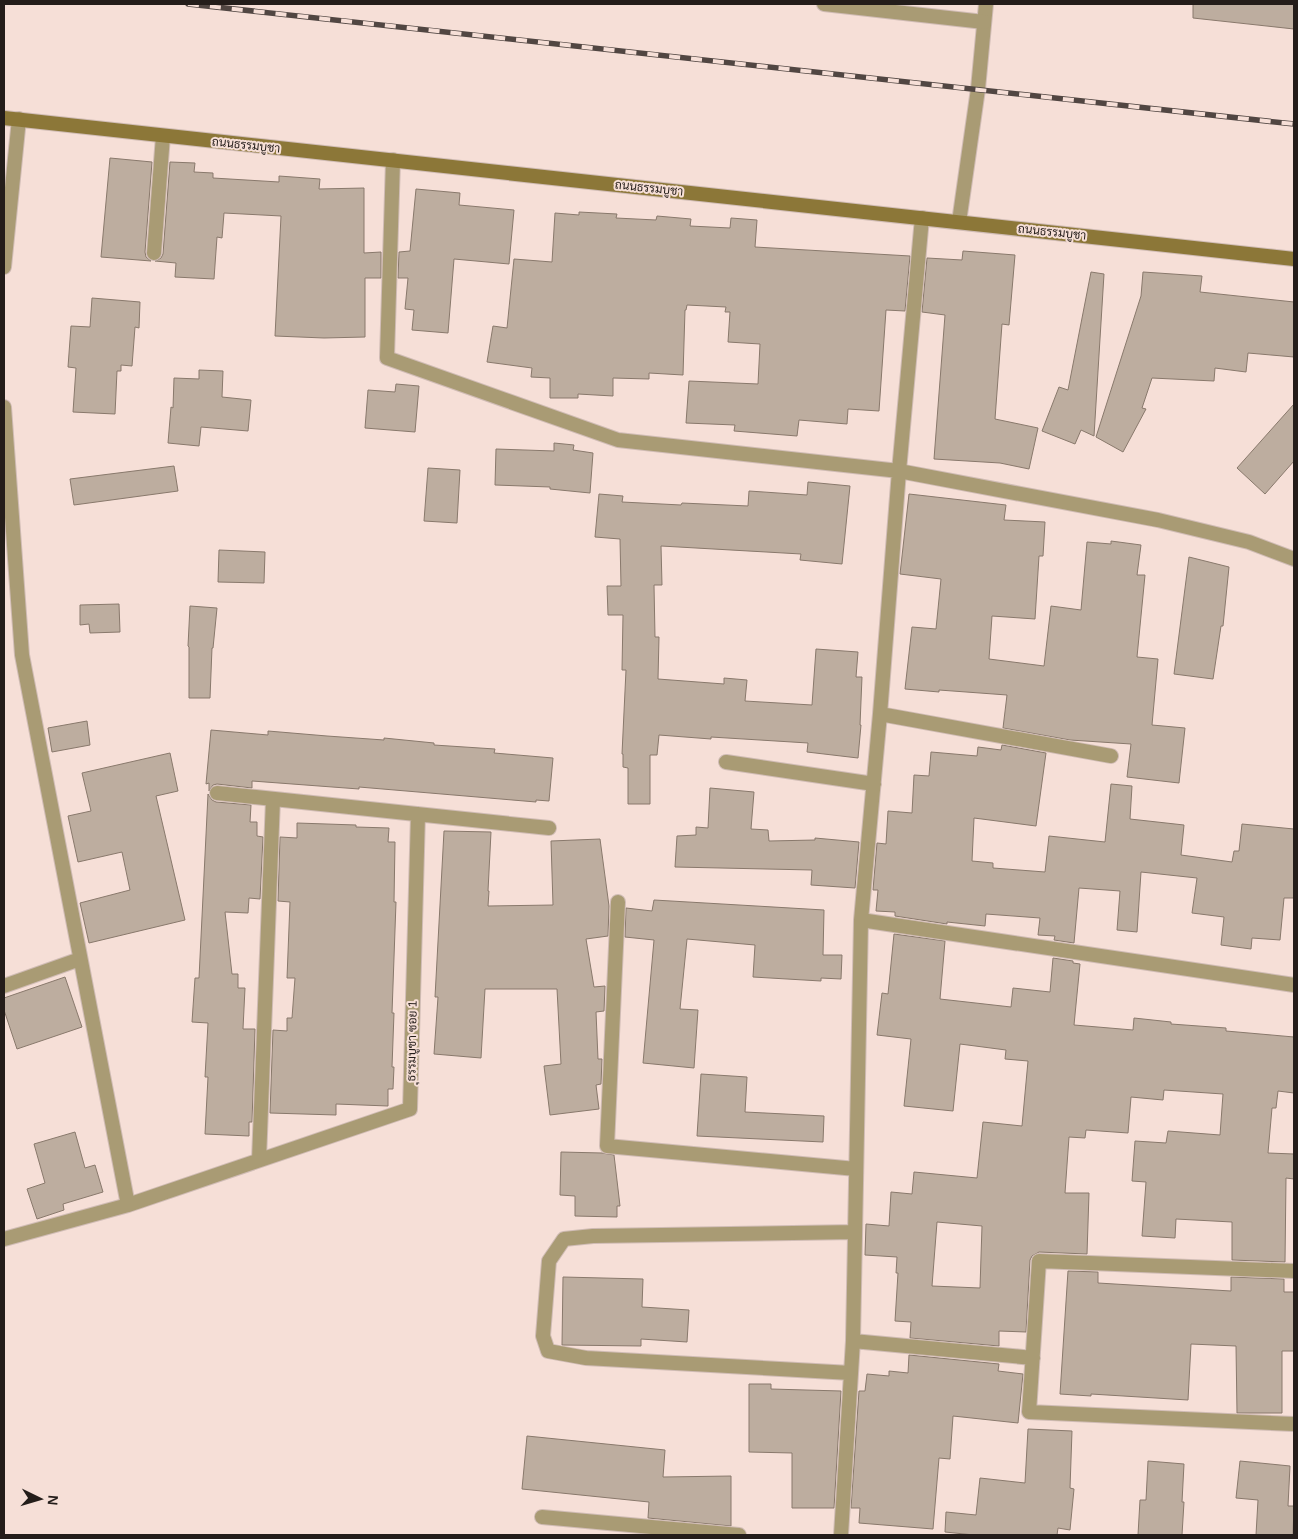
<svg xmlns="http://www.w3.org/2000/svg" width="1298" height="1539" font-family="Arial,Sarabun,sans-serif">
	<rect width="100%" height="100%" fill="#f6dfd7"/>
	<path fill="#bdad9f" stroke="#89796c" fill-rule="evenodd" d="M 1193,4 L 1294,4 L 1294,29 L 1193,18 Z
		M 110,158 L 152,162 L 145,252 L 146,257 L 151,261 L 101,257 Z
		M 170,162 L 195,163 L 194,172 L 213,173 L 213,178 L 279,182 L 279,176 L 320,179 L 319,189 L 364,188 L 364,253 L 381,252 L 381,278 L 365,278 L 365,337 L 324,338 L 275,336 L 281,216 L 224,213 L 222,238 L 217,237 L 214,279 L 175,277 L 176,263 L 155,261 L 161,258 L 163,254 Z
		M 416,189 L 460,193 L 459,205 L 514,210 L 509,264 L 454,259 L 448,333 L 412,330 L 414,310 L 405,309 L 408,278 L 398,278 L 399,252 L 410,251 Z
		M 579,212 L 617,214 L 616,218 L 656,220 L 657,216 L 691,219 L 690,226 L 730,228 L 731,218 L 757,220 L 755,247 L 910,256 L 905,311 L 886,310 L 879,411 L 848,409 L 847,424 L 799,420 L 797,436 L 734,431 L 735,425 L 686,423 L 689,381 L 758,384 L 760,344 L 728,342 L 730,312 L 725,312 L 726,307 L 687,305 L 686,310 L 685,310 L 683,375 L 649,373 L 649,379 L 613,378 L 613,396 L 578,394 L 578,398 L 550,398 L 550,378 L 531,377 L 532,368 L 487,362 L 493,326 L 507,328 L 514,259 L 552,262 L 555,213 L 579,215 Z
		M 963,251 L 1015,255 L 1009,325 L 1002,324 L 995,419 L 1038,428 L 1029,469 L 1000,463 L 934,459 L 945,315 L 922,312 L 927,258 L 962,260 Z
		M 1091,272 L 1104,274 L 1094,436 L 1081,430 L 1075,444 L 1042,431 L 1059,387 L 1068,390 Z
		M 1143,272 L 1202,276 L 1200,292 L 1294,302 L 1294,357 L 1248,353 L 1246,372 L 1215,368 L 1214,381 L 1152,378 L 1142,408 L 1146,409 L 1123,452 L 1096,437 L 1141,296 Z
		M 92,298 L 140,302 L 139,328 L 135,327 L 132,366 L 121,365 L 121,371 L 117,371 L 115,414 L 73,412 L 76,368 L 68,367 L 71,326 L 90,327 Z
		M 199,370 L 223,371 L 222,397 L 251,400 L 248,431 L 201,427 L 199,446 L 168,443 L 171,407 L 173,408 L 174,378 L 199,379 Z
		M 396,384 L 419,386 L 415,432 L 365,428 L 368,390 L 395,392 Z
		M 1294,404 L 1294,461 L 1265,494 L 1237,468 Z
		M 554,443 L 574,445 L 573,450 L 593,453 L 590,493 L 550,489 L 550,487 L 495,485 L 496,449 L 554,451 Z
		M 174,466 L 178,491 L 74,505 L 70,479 Z
		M 428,468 L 460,470 L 457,523 L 424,521 Z
		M 808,482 L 850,486 L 842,564 L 800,560 L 801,554 L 661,546 L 662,585 L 654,585 L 655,637 L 659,637 L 658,679 L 724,684 L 724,678 L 747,680 L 745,701 L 812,705 L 816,649 L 858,652 L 856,677 L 862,677 L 860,725 L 861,725 L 858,758 L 807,752 L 808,743 L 711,737 L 711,739 L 659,735 L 657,755 L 650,755 L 650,804 L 628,804 L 628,768 L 623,767 L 623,754 L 622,754 L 626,670 L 622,670 L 623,615 L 608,615 L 607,586 L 621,586 L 620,539 L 595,537 L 599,494 L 623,496 L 622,502 L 681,505 L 682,503 L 748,506 L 749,491 L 807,495 Z
		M 909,494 L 1006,505 L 1004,520 L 1045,522 L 1043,556 L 1039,556 L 1035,619 L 992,616 L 989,659 L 1044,666 L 1051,606 L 1081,610 L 1087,542 L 1111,544 L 1111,541 L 1141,545 L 1137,575 L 1145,575 L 1137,657 L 1158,659 L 1152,725 L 1185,728 L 1179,783 L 1127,777 L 1131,744 L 1070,740 L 1003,728 L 1007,695 L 939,690 L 939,692 L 905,689 L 912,627 L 936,629 L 941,579 L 900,574 Z
		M 219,550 L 265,552 L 264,583 L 218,582 Z
		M 1189,557 L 1229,567 L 1223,626 L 1221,626 L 1213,679 L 1174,674 Z
		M 119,604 L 120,632 L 90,633 L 89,624 L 80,625 L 80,605 Z
		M 190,606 L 217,608 L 213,648 L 212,648 L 210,698 L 189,698 L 189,647 L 188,646 Z
		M 87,721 L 90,745 L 52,752 L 48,728 Z
		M 211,730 L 268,735 L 268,731 L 327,736 L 384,740 L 384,738 L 434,743 L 434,745 L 495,749 L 494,753 L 553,758 L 549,801 L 536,800 L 536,802 L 359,787 L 359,789 L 252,781 L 252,788 L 217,784 L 213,785 L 209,791 L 209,783 L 206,784 Z
		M 1002,745 L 1046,753 L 1036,826 L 974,818 L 972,861 L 993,863 L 993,868 L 1045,872 L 1049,836 L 1105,842 L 1111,784 L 1132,786 L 1130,819 L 1184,825 L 1181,855 L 1232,862 L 1234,851 L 1239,851 L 1242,824 L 1294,829 L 1294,898 L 1284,898 L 1280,940 L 1252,938 L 1251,949 L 1221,945 L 1224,917 L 1192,913 L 1197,878 L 1141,872 L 1137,932 L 1117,930 L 1120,891 L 1079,888 L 1074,943 L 1054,940 L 1055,936 L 1038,935 L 1040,918 L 986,914 L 985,926 L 947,922 L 947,924 L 895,916 L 895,912 L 876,911 L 878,890 L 873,890 L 877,843 L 886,844 L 888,811 L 912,813 L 914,775 L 929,776 L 931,752 L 977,756 L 978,747 L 1001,750 Z
		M 170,753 L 178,791 L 156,796 L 185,920 L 89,943 L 80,903 L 130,890 L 122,852 L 78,862 L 68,816 L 91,811 L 82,773 Z
		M 710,788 L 754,792 L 751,829 L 768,830 L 769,841 L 815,840 L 815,838 L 859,842 L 855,888 L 811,885 L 812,870 L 675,867 L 677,836 L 696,835 L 696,827 L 708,828 Z
		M 208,794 L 212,800 L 216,802 L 251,805 L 250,822 L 257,822 L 257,836 L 263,837 L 260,899 L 249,898 L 248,913 L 225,912 L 232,974 L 238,974 L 238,988 L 245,988 L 243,1029 L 255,1029 L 252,1122 L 249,1122 L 249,1136 L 205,1134 L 208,1077 L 205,1077 L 208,1023 L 192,1022 L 195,978 L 199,978 Z
		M 297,823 L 356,825 L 356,827 L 389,828 L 388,842 L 395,842 L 394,902 L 396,902 L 392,1013 L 394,1013 L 392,1067 L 394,1067 L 393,1089 L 388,1089 L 388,1106 L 336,1104 L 336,1115 L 270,1113 L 273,1030 L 287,1031 L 287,1018 L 292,1018 L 295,978 L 287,978 L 290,902 L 278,901 L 280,837 L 297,838 Z
		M 444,831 L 491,832 L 488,891 L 489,891 L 488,906 L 553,905 L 551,841 L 600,839 L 609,906 L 608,936 L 586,939 L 594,987 L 605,986 L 604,1011 L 596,1012 L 598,1059 L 602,1059 L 601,1084 L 596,1085 L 599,1109 L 550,1115 L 544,1066 L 561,1064 L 557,989 L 485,989 L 481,1058 L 434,1054 L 438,997 L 435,997 Z
		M 654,900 L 824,910 L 823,955 L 842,955 L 841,979 L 821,978 L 821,981 L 753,977 L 755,945 L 687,939 L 680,1009 L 698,1010 L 694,1068 L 643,1063 L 654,940 L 625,937 L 626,908 L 652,911 Z
		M 894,934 L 945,941 L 940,999 L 1011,1007 L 1013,988 L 1050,992 L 1053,958 L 1073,961 L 1073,963 L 1080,964 L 1074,1025 L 1133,1030 L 1134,1018 L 1171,1022 L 1171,1024 L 1226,1028 L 1226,1031 L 1294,1037 L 1294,1093 L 1278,1091 L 1276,1108 L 1272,1108 L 1268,1153 L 1294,1154 L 1294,1179 L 1286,1178 L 1285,1262 L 1232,1260 L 1232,1222 L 1176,1219 L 1175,1238 L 1142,1236 L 1146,1182 L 1132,1181 L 1135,1141 L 1166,1143 L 1168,1131 L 1220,1135 L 1223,1094 L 1164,1090 L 1163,1100 L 1131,1097 L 1128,1133 L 1086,1130 L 1085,1138 L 1069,1137 L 1065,1193 L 1089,1193 L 1087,1254 L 1039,1252 L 1032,1256 L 1030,1260 L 1026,1332 L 999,1331 L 999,1346 L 910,1338 L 911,1322 L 895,1321 L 898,1273 L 896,1273 L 897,1257 L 865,1255 L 866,1224 L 889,1226 L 891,1192 L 912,1194 L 914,1172 L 977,1178 L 983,1122 L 1022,1126 L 1028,1061 L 1005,1059 L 1006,1050 L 960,1044 L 953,1111 L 904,1106 L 911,1039 L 877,1035 L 882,993 L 888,994 ZM 937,1222 L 982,1226 L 980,1288 L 932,1286 Z
		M 65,977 L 82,1027 L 17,1049 L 4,1010 L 4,998 Z
		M 701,1074 L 747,1077 L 745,1112 L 824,1116 L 823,1142 L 697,1136 Z
		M 75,1132 L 85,1168 L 95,1165 L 103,1192 L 63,1204 L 64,1210 L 37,1219 L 27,1189 L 45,1183 L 34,1144 Z
		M 561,1152 L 602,1153 L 614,1155 L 620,1206 L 617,1206 L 617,1217 L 575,1216 L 575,1196 L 560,1195 Z
		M 1068,1271 L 1098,1272 L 1098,1283 L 1231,1291 L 1231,1277 L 1284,1279 L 1284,1292 L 1294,1292 L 1294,1351 L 1282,1351 L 1282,1413 L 1237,1413 L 1236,1346 L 1191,1344 L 1188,1400 L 1091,1394 L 1091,1396 L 1060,1394 Z
		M 563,1277 L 643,1279 L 642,1307 L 689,1310 L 687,1342 L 641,1339 L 641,1346 L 562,1345 Z
		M 909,1355 L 999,1364 L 998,1371 L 1023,1374 L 1018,1423 L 953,1416 L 950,1459 L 939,1458 L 933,1529 L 859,1523 L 860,1508 L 851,1508 L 859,1391 L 865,1391 L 867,1374 L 889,1376 L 889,1371 L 908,1373 Z
		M 749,1384 L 771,1384 L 771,1389 L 841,1391 L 834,1508 L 792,1508 L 792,1453 L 749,1452 Z
		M 1028,1429 L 1072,1431 L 1070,1488 L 1074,1489 L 1070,1530 L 1058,1528 L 1057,1535 L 974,1535 L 945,1532 L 946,1512 L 976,1515 L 980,1478 L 1025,1483 Z
		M 527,1436 L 665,1450 L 663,1477 L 731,1476 L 731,1526 L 648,1518 L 649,1502 L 522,1489 Z
		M 1148,1461 L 1184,1464 L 1182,1502 L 1184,1502 L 1182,1535 L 1138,1535 L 1140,1500 L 1146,1500 Z
		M 1240,1461 L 1290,1466 L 1288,1506 L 1294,1506 L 1293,1535 L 1256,1535 L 1258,1500 L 1236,1498 Z"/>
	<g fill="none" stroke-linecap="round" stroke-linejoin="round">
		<g stroke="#d0bcb5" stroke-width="16">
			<path id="minor" d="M 393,160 L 387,358 L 618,440 L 899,471 L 1158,520 L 1249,542 L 1294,559
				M 959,222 L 978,89 L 986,4
				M 154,253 L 163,136
				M 4,267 L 19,119
				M 4,407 L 22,655 L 128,1205 L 4,1239
				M 880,714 L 1111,756
				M 726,762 L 874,784
				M 217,793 L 549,828
				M 618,902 L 607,1146 L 856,1169
				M 861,920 L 1294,985
				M 4,986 L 80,959
				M 259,1160 L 273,799
				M 128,1205 L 410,1109 L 418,814
				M 1294,1271 L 1039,1261 L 1029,1412 L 1294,1424
				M 853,1341 L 1033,1358
				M 851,1373 L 586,1358 L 548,1351 L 543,1336 L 549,1261 L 564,1239 L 593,1236 L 855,1232
				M 542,1517 L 739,1535
				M 841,1535 L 853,1341 L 861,920 L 880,714 L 899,471 L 922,218"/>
		</g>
		<g stroke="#d0bcb5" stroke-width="16">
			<path id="tertiary" d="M 824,4 L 984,22"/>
		</g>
		<g stroke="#d0bcb5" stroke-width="16">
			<path id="secondary" d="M 4,118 L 1294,259"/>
		</g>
		<use href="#minor" stroke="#a99b74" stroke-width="14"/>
		<use href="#tertiary" stroke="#a99b74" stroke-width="14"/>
		<use href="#secondary" stroke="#8c7738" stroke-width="14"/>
		<g stroke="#514642" stroke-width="5.5">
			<path id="rail" d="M 188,4 L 1294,124"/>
		</g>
		<use href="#rail" stroke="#f6dfd7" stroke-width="4" stroke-dasharray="11" stroke-linecap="butt"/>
	</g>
	<g text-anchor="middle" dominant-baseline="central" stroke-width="4" stroke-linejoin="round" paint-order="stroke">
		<g font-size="12" fill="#241d1a" stroke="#f6dfd7">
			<text transform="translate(246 145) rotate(6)">ถนนธรรมบูชา</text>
			<text transform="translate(649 188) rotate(6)">ถนนธรรมบูชา</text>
			<text transform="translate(1052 232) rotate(6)">ถนนธรรมบูชา</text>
			<text transform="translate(412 1041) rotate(-89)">ุธรรมบูชา ซอย 1</text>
		</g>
	</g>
	<rect width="1298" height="1539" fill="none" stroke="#241d1a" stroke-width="10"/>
	<g transform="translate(40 1499) rotate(95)" stroke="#f6dfd7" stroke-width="4" paint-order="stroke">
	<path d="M0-4L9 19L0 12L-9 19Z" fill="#241d1a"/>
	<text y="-8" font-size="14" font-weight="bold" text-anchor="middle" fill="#241d1a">N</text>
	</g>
</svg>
